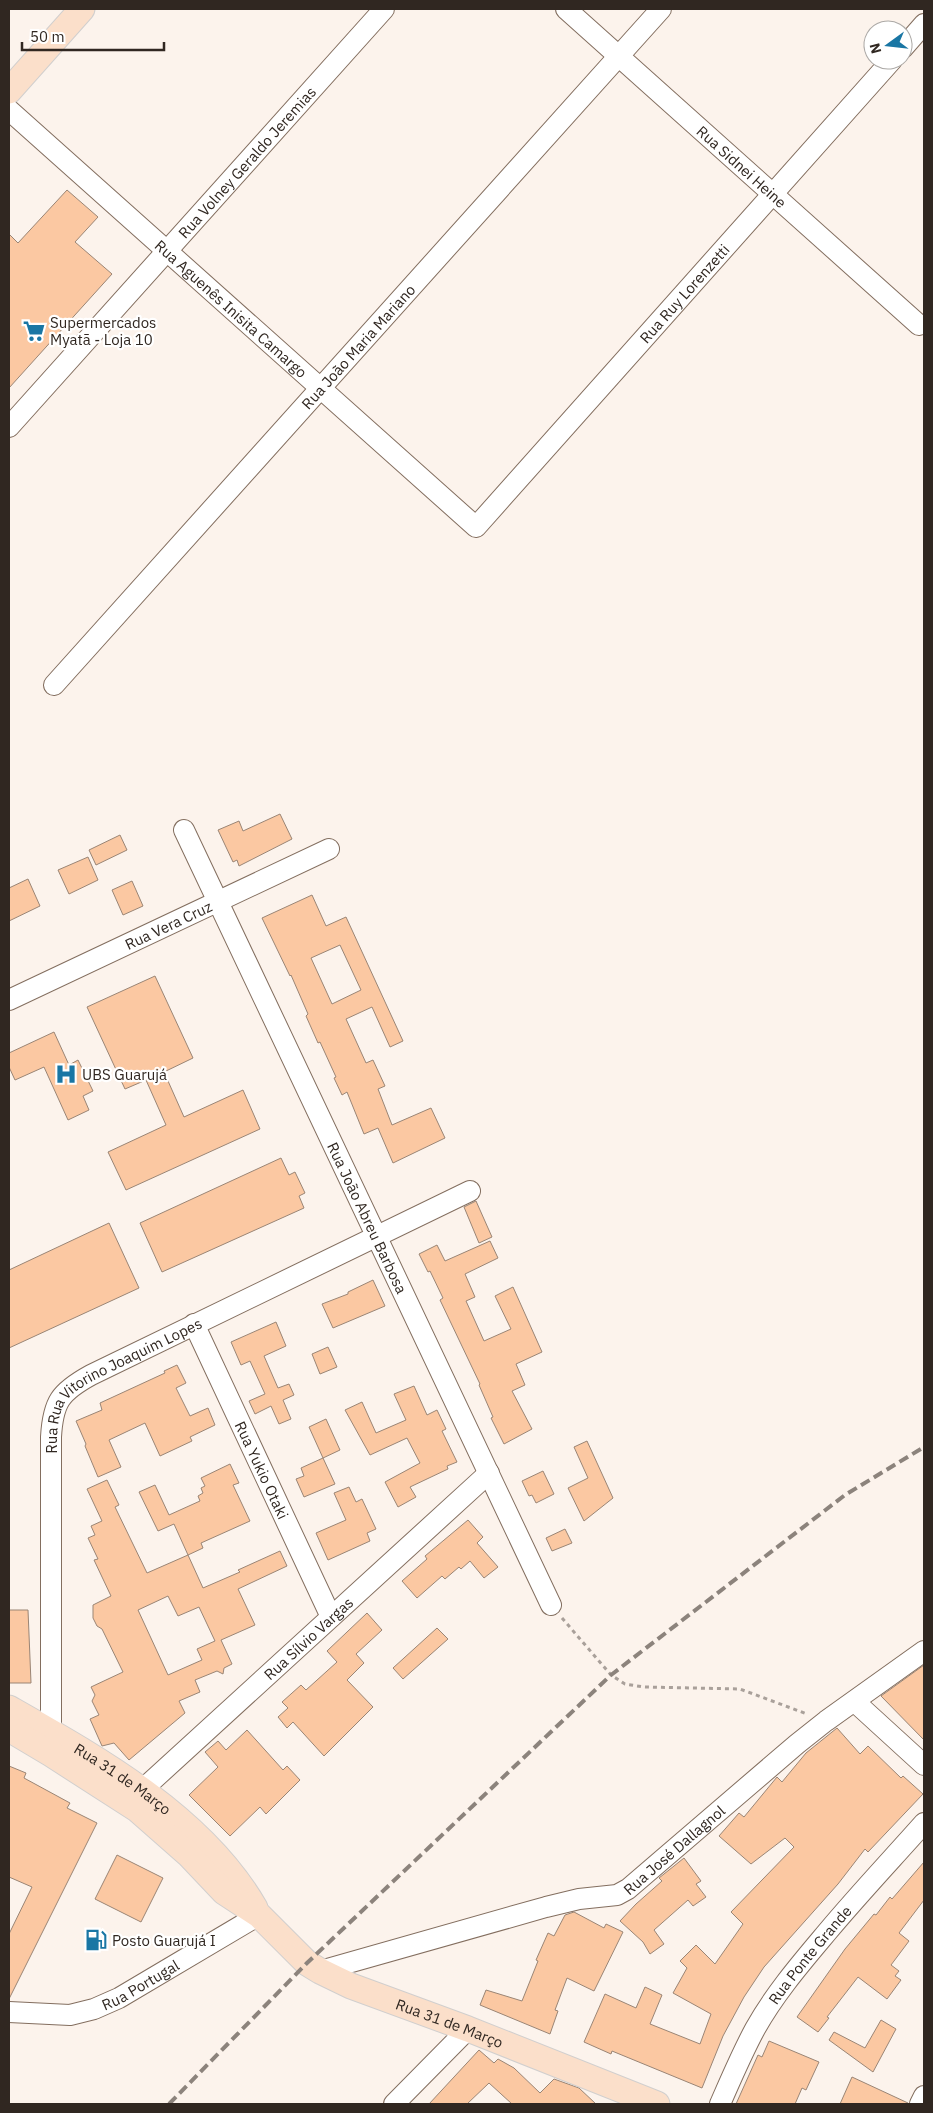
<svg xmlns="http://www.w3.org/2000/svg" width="933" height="2113" font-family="'IBM Plex Sans',sans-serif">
	<rect width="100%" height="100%" fill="#fcf3ec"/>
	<path fill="#fbc8a2" stroke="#9a8575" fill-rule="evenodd" d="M 67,190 L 98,217 L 75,242 L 112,274 L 9,388 L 9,234 L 18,243 Z
		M 280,814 L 292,839 L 239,866 L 237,860 L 233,862 L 218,830 L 239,821 L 243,831 Z
		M 120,835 L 127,850 L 96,865 L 89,850 Z
		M 88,857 L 98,880 L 69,894 L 58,870 Z
		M 28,879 L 40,906 L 9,921 L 9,888 Z
		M 132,881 L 143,906 L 123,915 L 112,890 Z
		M 312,895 L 326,926 L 346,917 L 403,1041 L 390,1047 L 372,1007 L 346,1019 L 366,1063 L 373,1060 L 385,1086 L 378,1089 L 392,1125 L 431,1108 L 445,1138 L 393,1163 L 378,1128 L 364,1134 L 347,1092 L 342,1095 L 334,1078 L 336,1077 L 320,1042 L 318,1043 L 306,1016 L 308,1014 L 291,975 L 290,976 L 262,918 ZM 340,945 L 361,990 L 332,1004 L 311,958 Z
		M 155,976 L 193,1058 L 164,1072 L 184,1117 L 243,1090 L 260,1129 L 126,1190 L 108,1152 L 166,1125 L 146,1080 L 125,1089 L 87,1007 Z
		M 54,1032 L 69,1065 L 78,1060 L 93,1091 L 83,1096 L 89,1110 L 68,1120 L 44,1067 L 15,1080 L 9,1067 L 9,1053 Z
		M 281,1158 L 289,1175 L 295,1172 L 305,1193 L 299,1196 L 304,1208 L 162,1272 L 140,1223 Z
		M 476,1201 L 492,1237 L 479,1243 L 464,1207 Z
		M 109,1223 L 139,1288 L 9,1348 L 9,1270 Z
		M 490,1241 L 498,1258 L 465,1274 L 475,1297 L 466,1301 L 484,1341 L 511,1329 L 495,1296 L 513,1287 L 542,1352 L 516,1364 L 525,1385 L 512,1391 L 532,1429 L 504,1444 L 491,1418 L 493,1417 L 479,1385 L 480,1384 L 440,1300 L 443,1298 L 430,1271 L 428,1272 L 419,1254 L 437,1245 L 445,1261 Z
		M 373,1280 L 385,1306 L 333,1328 L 322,1304 L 348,1294 L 348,1292 Z
		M 276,1322 L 286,1346 L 264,1356 L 278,1388 L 289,1384 L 294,1395 L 283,1400 L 291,1419 L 279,1424 L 271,1406 L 255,1414 L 249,1401 L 265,1394 L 250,1361 L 241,1365 L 231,1342 Z
		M 328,1347 L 337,1367 L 320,1374 L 312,1354 Z
		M 177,1365 L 186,1383 L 176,1388 L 190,1416 L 208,1408 L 215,1425 L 190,1437 L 192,1441 L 160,1456 L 145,1423 L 109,1440 L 121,1467 L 98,1477 L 85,1446 L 86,1444 L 76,1421 L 102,1410 L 100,1403 L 165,1373 L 164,1371 Z
		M 414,1386 L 427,1415 L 437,1410 L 446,1429 L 442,1431 L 457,1462 L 447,1466 L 448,1469 L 410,1487 L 416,1497 L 398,1507 L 385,1482 L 420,1463 L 407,1438 L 370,1455 L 345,1410 L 362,1402 L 376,1433 L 406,1420 L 394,1394 Z
		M 326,1419 L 340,1450 L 323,1458 L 335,1484 L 304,1497 L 296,1479 L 304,1476 L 301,1468 L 323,1458 L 309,1427 Z
		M 587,1441 L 613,1498 L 584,1521 L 568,1488 L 588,1478 L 574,1447 Z
		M 230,1464 L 239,1483 L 233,1485 L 250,1521 L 201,1543 L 203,1548 L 188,1555 L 174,1524 L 158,1531 L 139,1492 L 155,1485 L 169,1515 L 200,1501 L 198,1496 L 203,1493 L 201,1488 L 205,1486 L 201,1478 Z
		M 543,1471 L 554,1494 L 536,1503 L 532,1495 L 529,1496 L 522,1481 Z
		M 107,1480 L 119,1505 L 115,1507 L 147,1573 L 188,1555 L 203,1588 L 240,1572 L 238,1570 L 280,1551 L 287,1566 L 238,1589 L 255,1625 L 221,1640 L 232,1664 L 224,1668 L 223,1674 L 217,1671 L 195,1680 L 200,1692 L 179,1701 L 185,1713 L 129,1760 L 114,1743 L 102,1746 L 90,1719 L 99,1715 L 92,1701 L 95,1695 L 91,1687 L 123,1672 L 102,1629 L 97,1626 L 93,1618 L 93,1605 L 111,1596 L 94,1560 L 98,1559 L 88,1538 L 95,1535 L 91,1526 L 102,1521 L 87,1489 ZM 168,1596 L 178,1616 L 199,1607 L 215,1641 L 197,1649 L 202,1660 L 168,1675 L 138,1610 Z
		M 349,1487 L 356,1502 L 362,1499 L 376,1529 L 367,1533 L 370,1541 L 328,1560 L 316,1533 L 346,1520 L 334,1493 Z
		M 468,1520 L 483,1537 L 477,1543 L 498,1567 L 484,1578 L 470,1561 L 461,1569 L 459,1567 L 445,1579 L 442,1576 L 417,1598 L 402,1581 L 427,1559 L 425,1556 Z
		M 565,1529 L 572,1543 L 552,1551 L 546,1538 Z
		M 9,1610 L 28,1610 L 31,1683 L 9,1683 Z
		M 367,1613 L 382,1630 L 356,1654 L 364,1663 L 347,1680 L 373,1707 L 324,1756 L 293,1722 L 287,1728 L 278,1717 L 288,1708 L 282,1702 L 301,1685 L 306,1690 L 337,1662 L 327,1651 Z
		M 437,1628 L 448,1639 L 403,1679 L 393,1668 Z
		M 924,1665 L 924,1740 L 881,1696 Z
		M 837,1728 L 860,1754 L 868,1746 L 901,1778 L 903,1776 L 923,1794 L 868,1852 L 865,1849 L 838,1884 L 764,1967 L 744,1997 L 723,2036 L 702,2088 L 612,2051 L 611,2054 L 584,2042 L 605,1994 L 636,2008 L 645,1987 L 662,1995 L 650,2024 L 700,2044 L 711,2014 L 673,1993 L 687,1968 L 680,1961 L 696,1945 L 715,1964 L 743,1924 L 731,1912 L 794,1847 L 785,1838 L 751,1864 L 719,1836 L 739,1813 L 744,1817 L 777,1777 L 782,1782 L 806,1753 Z
		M 247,1730 L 283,1770 L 287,1766 L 300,1780 L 266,1814 L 260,1807 L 230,1836 L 189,1795 L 218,1767 L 205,1752 L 218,1741 L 226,1750 Z
		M 9,1766 L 26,1773 L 24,1778 L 70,1803 L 67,1808 L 97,1823 L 9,1999 L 9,1934 L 32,1887 L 9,1877 Z
		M 117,1855 L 163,1878 L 141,1922 L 95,1899 Z
		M 684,1858 L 701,1881 L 696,1884 L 706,1897 L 693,1906 L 688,1900 L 654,1930 L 664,1944 L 650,1954 L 643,1942 L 620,1921 L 636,1904 L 662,1881 L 659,1878 Z
		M 924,1862 L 924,1900 L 899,1933 L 909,1941 L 891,1965 L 899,1971 L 895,1976 L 901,1980 L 887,1999 L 858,1977 L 827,2017 L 829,2018 L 818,2032 L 797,2017 L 845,1949 L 874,1914 L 876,1915 L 890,1897 L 892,1899 Z
		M 574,1912 L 604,1928 L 606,1924 L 623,1932 L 594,1991 L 567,1978 L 555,2010 L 558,2011 L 550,2034 L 480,2005 L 486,1990 L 522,2001 L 538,1961 L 536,1960 L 548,1933 L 554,1936 L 565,1915 Z
		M 881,2020 L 896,2029 L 873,2072 L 829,2040 L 834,2032 L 865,2048 Z
		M 769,2041 L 819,2062 L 806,2090 L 802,2088 L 795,2104 L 736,2104 L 758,2055 L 762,2057 Z
		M 479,2050 L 494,2063 L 498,2059 L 514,2068 L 540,2093 L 554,2079 L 579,2088 L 596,2104 L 512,2104 L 489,2083 L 467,2104 L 429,2104 Z
		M 852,2077 L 908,2103 L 908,2104 L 840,2104 Z"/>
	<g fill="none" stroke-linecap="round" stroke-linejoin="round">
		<g stroke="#836e5f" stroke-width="22">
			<g id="minor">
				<path id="s1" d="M 566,9 L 919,325"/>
				<path d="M 903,48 L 924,24"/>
				<path id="s2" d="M 9,110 L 476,527 L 892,60"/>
				<path id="s3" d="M 9,427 L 384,9"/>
				<path id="s4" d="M 54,685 L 661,9"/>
				<path id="s5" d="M 184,830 L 551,1605"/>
				<path id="s6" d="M 9,1000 L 329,849"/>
				<path id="s7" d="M 194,1324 L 331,1617"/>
				<path d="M 855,1702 L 924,1765"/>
				<path id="s8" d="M 51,1744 L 51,1437 C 53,1402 60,1392 91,1375 L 470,1191"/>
				<path id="s9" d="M 131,1800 L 489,1473"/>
				<path id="s10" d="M 320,1971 L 546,1907 L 579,1899 L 617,1895 L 628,1889 L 797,1744 L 826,1721 L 924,1651"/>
				<path id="s11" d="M 9,2012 L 70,2015 L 94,2009 L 119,1998 L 259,1915"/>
				<path d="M 394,2104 L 468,2029"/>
				<path id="s12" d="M 720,2104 C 731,2079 742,2053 755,2029 C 775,1993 802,1962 828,1931 C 859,1894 892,1859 924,1823"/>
				<path d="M 920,2104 L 924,2096"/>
			</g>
		</g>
		<g stroke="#d1cfce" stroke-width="27">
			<g id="major">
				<path d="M 9,91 L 82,9"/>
				<path id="s13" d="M 9,1708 C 97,1758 203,1817 255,1908"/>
				<path id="s14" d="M 9,1729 L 51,1754 L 138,1810 L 188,1854 L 224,1892 L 259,1915 L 307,1963 L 320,1971 L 351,1986 L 468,2029 L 657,2104"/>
			</g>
		</g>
		<path stroke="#a9a09a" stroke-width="3" stroke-dasharray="4 4" stroke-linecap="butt" d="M 562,1618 L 611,1675 L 625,1684 L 644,1687 L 740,1689 L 807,1714"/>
		<use href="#minor" stroke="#fff" stroke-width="20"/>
		<use href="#major" stroke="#fbdfca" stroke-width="25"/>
		<path stroke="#8c837c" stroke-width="4" stroke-dasharray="10 5" stroke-linecap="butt" d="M 169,2104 L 307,1963 L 611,1675 L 845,1495 L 924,1447"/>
	</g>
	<defs>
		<g id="supermarket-bare" transform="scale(1.725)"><path d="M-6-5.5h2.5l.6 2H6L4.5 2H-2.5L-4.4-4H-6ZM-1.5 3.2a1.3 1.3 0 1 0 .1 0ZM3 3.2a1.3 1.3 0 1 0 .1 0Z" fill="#1976a4" stroke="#fff" stroke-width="2.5" paint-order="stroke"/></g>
		<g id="hospital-bare" transform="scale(1.725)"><path d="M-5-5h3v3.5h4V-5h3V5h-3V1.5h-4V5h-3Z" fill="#1976a4" stroke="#fff" stroke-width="2.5" paint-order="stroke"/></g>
		<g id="fuel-bare" transform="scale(1.725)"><path d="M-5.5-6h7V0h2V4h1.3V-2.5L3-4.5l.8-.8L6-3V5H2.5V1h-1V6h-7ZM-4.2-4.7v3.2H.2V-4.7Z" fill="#1976a4" stroke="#fff" stroke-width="2.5" paint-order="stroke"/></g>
	</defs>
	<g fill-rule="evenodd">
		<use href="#supermarket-bare" x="34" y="331"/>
		<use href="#hospital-bare" x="66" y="1074"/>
		<use href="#fuel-bare" x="96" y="1940"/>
	</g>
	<g text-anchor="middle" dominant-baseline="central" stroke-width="4.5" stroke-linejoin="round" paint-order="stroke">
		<g font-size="15" fill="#302721" stroke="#fff">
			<text stroke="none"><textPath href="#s3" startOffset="356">Rua Volney Geraldo Jeremias</textPath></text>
			<text stroke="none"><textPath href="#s1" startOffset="236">Rua Sidnei Heine</textPath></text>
			<text stroke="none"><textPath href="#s2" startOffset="939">Rua Ruy Lorenzetti</textPath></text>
			<text stroke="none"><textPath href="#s2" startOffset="298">Rua Aguenês Inisita Camargo</textPath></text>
			<text stroke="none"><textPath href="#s4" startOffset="455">Rua João Maria Mariano</textPath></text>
			<text stroke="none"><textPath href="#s6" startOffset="176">Rua Vera Cruz</textPath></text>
			<text stroke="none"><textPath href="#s5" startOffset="429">Rua João Abreu Barbosa</textPath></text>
			<text stroke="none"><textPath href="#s8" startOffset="399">Rua Rua Vitorino Joaquim Lopes</textPath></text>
			<text stroke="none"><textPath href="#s7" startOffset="161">Rua Yukio Otaki</textPath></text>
			<text stroke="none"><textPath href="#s9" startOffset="240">Rua Sílvio Vargas</textPath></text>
			<text stroke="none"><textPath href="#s13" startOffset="134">Rua 31 de Março</textPath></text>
			<text stroke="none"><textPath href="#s10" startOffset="380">Rua José Dallagnol</textPath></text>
			<text stroke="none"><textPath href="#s12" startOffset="175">Rua Ponte Grande</textPath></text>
			<text stroke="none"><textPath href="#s11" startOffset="138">Rua Portugal</textPath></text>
			<text stroke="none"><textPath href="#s14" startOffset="536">Rua 31 de Março</textPath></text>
		</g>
		<g font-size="15" fill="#302721" stroke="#fff" text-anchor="start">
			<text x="50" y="322">Supermercados<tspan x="50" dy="17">Myatã - Loja 10</tspan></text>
			<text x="82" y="1074">UBS Guarujá</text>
			<text x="112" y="1940">Posto Guarujá I</text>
		</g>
	</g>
	<rect width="933" height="2113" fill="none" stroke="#302721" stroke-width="20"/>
	<g transform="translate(888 45) rotate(255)"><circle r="24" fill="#ffffff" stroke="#aca9a6"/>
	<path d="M0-4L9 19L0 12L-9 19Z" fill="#1976a4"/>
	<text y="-8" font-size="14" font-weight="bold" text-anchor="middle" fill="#302721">N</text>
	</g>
	<path d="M22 42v8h142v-8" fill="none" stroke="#302721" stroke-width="2.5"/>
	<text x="30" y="42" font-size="15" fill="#302721" stroke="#ffffff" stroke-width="4" paint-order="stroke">50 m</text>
</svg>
